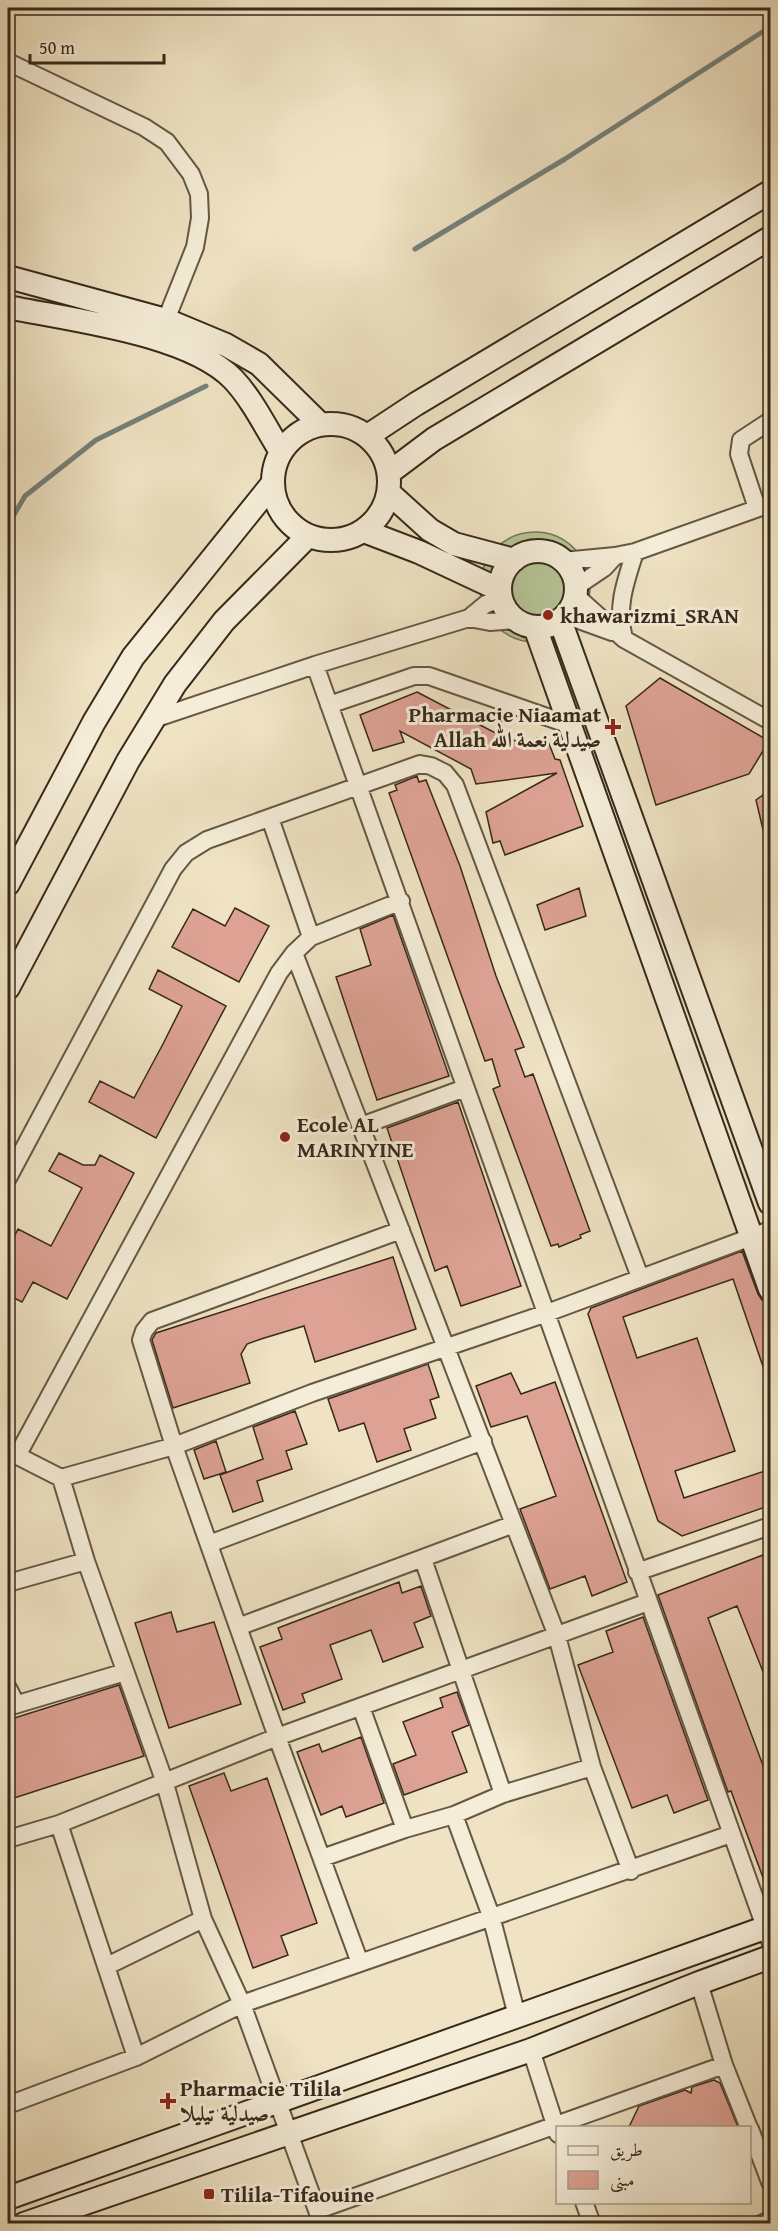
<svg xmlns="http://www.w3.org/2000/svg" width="778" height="2231" font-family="'Gentium Book Plus',Amiri,serif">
	<rect width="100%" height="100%" fill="#efe3c3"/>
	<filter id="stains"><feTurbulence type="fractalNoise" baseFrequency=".00333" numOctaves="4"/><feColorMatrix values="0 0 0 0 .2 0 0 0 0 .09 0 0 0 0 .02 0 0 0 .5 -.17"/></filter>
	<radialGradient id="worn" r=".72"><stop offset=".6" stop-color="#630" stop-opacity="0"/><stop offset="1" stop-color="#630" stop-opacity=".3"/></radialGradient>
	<path fill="#b5c496" stroke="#767658" stroke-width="1.5" d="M480 587a55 55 0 1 1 110 0a55 55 0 1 1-110 0Z"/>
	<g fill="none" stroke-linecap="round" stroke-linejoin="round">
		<path stroke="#74817c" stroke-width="5" d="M 415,249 L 565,159 L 770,27
			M 8,525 L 25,496 L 96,440 L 206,386"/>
	</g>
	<path fill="#dda294" stroke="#37291b" stroke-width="1.5" d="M 660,678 L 769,741 L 749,774 L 656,805 L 626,706 Z
		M 417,692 L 505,738 L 531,745 L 537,738 L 548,741 L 555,759 L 560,760 L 583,826 L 505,855 L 500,841 L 493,843 L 486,812 L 557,773 L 476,784 L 471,769 L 400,731 L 404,742 L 373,751 L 360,715 Z
		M 417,776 L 419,782 L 426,780 L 460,866 L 496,976 L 524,1047 L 515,1050 L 525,1077 L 533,1074 L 590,1231 L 580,1235 L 581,1238 L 559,1247 L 558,1244 L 551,1246 L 493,1089 L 500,1086 L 492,1059 L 485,1061 L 389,793 L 397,790 L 395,785 Z
		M 771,789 L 771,837 L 765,838 L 756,800 Z
		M 579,888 L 586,916 L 545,930 L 537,905 Z
		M 235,908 L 269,926 L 239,982 L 172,947 L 193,909 L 225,926 Z
		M 393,915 L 449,1076 L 377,1100 L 336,977 L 371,965 L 360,929 Z
		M 158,970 L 226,1006 L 156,1138 L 89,1102 L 100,1081 L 134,1098 L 163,1044 L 182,1006 L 149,989 Z
		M 458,1102 L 521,1286 L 461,1306 L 447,1266 L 435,1271 L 387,1128 Z
		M 59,1153 L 83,1165 L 95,1165 L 100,1155 L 134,1173 L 67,1299 L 33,1282 L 22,1302 L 8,1295 L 8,1249 L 18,1229 L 51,1246 L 82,1188 L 49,1171 Z
		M 742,1251 L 758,1294 L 762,1300 L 771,1302 L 771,1381 L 768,1381 L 733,1279 L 623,1317 L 637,1358 L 697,1338 L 735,1451 L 675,1471 L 684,1498 L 771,1469 L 771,1505 L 682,1536 L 658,1521 L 588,1314 L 591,1308 Z
		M 393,1257 L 416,1329 L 315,1362 L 304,1326 L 261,1339 L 247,1344 L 241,1354 L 250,1383 L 173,1408 L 152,1340 L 156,1333 Z
		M 428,1364 L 439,1397 L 430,1400 L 436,1418 L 404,1429 L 411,1450 L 377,1462 L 364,1423 L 339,1431 L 328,1399 Z
		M 511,1373 L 521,1394 L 555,1382 L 627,1582 L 592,1596 L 585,1576 L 550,1589 L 520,1509 L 556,1496 L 533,1432 L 527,1416 L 491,1427 L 476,1386 Z
		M 295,1411 L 307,1444 L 286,1451 L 292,1469 L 257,1481 L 263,1501 L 233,1512 L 220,1475 L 263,1459 L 253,1427 Z
		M 216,1441 L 226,1472 L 204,1479 L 194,1450 Z
		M 771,1552 L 771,1692 L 737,1606 L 708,1618 L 771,1787 L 769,1894 L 731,1791 L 728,1792 L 658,1595 Z
		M 399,1582 L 402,1593 L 421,1586 L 431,1616 L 414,1623 L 423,1647 L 383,1662 L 371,1630 L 330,1645 L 342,1679 L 302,1694 L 305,1702 L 283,1710 L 260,1647 L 282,1639 L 278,1628 Z
		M 171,1612 L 177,1632 L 214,1622 L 241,1704 L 169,1728 L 135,1623 Z
		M 643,1617 L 708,1800 L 674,1813 L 667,1795 L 632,1808 L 578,1665 L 613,1652 L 606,1631 Z
		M 119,1685 L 144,1756 L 8,1800 L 8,1720 Z
		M 457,1692 L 469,1725 L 452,1732 L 467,1772 L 404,1795 L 393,1764 L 416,1755 L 403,1722 L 443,1707 L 440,1698 Z
		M 361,1737 L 384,1803 L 346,1817 L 342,1806 L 321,1815 L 297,1752 L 319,1744 L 322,1752 Z
		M 224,1773 L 231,1791 L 267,1778 L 317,1923 L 281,1936 L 288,1955 L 253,1968 L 189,1786 Z
		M 714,2080 L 720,2083 L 738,2127 L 629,2127 L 639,2106 L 685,2090 L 691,2093 L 692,2087 Z"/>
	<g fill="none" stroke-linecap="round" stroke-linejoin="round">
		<g stroke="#655845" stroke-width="20">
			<path id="street" d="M 8,62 L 144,127 L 167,142 L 191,174 L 199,194 L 200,218 L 195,247 L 162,330
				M 757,508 L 739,454 L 741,440 L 770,421
				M 563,561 L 615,556 L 635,552 L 770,504
				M 576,587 L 604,568 L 615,556
				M 575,595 L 624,639 L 770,721
				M 565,615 L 612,632
				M 469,618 L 490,622 L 516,620
				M 624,639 C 616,607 625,583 635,552
				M 315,665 L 770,1941
				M 329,705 L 414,676 L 429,676 L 570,725
				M 151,720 L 315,665 L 469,618 L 486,604 L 502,599
				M 270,818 L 311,937
				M 294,953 L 557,1636 L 592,1767 L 631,1871
				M 361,1126 L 465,1088
				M 8,1178 L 173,869 L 186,853 L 207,840 L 420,764 L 431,766 L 445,773 L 455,785 L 640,1277
				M 8,1451 L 61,1478
				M 17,1456 L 279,973 L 294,953 L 311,937 L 401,901
				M 209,1544 L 483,1441
				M 423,1559 L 503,1794
				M 637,1572 L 770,1526
				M 8,1583 L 86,1561
				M 238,1627 L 514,1524
				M 8,1688 L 16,1704
				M 8,1707 L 125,1672
				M 361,1707 L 405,1829
				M 454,1815 L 491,1916 L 517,2016
				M 59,1824 L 136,2057
				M 8,1839 L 59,1824 L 277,1737 L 648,1602
				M 322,1858 L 405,1829 L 454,1815 L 503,1794 L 592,1767
				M 360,1963 L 277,1737 L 174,1446 L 141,1340 L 144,1331 L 152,1321 L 401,1230
				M 107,1966 L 203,1919
				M 699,1983 L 724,2065 L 749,2128
				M 531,2050 L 558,2134
				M 8,2105 L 136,2057 L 242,2004 L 731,1834
				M 750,2129 L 770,2182
				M 584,2202 L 592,2224
				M 318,2210 L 724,2065
				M 322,2224 L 242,2004 L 203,1919 L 164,1780 L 86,1561 L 61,1478 L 174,1446 L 312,1393 L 547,1313 L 770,1230
				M 761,2224 L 770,2220"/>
		</g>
		<g stroke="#37291b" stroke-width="26">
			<path id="secondary" d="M 8,277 L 166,320 L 226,345 L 259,364 L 320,424
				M 8,307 C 70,320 188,333 233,379 C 252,399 266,428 281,452
				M273 482a58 58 0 1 1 116 0a58 58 0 1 1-116 0Z
				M 369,435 L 416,404 L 770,192
				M 390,472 L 434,439 L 770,238
				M 389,493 L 430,530 L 454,544 L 514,560
				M 364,531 L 419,552 L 500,590
				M500 589a38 38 0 1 1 76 0a38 38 0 1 1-76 0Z
				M 560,620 L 770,1203
				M 535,627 L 770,1289
				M 8,884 L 94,722 L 133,657 L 273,483
				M 8,988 L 128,761 L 175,684 L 224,621 L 308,536
				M 8,2198 L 770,1926
				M 24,2224 L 531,2050 L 699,1983 L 770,1957"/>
		</g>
		<use href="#street" stroke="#f5edd8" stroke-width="16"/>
		<use href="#secondary" stroke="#f5edd8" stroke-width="22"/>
	</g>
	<g fill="#8f2418" stroke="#f5edd8" stroke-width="2">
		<circle cx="548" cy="615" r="6"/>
		<path d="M610 718h6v6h6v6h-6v6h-6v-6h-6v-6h6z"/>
		<circle cx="285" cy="1137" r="6"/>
		<path d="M165 2092h6v6h6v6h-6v6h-6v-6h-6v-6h6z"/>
		<rect x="203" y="2188" width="12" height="12" rx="3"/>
	</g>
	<g text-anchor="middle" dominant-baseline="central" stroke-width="6" stroke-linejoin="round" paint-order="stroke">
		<g font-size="22" font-weight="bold" fill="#37291b" stroke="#f5edd8" text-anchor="start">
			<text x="560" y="615">khawarizmi_SRAN</text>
			<text x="601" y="714" text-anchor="end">Pharmacie Niaamat<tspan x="601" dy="25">Allah صيدلية نعمة الله</tspan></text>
			<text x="297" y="1124">Ecole AL<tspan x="297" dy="25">MARINYINE</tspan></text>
			<text x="180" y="2088">Pharmacie Tilila<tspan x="180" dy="25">صيدلية تيليلا</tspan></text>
			<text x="221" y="2194">Tilila-Tifaouine</text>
		</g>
	</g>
	<rect width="778" height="2231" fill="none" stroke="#efe3c3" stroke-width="30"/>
	<rect x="9" y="9" width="760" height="2213" fill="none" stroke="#37291b" stroke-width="3"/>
	<rect x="15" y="15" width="748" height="2201" fill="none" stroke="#37291b" stroke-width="1.5"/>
	<rect x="556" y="2126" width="195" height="78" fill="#f5edd8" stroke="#a99f8c" stroke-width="1.5"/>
	<rect x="568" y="2146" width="30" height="9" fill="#f5edd8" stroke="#a99f8c" stroke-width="1.5"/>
	<text x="610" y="2156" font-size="18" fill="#37291b">طريق</text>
	<rect x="568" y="2171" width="30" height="18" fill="#dda294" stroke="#a99f8c" stroke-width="1.5"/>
	<text x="610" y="2186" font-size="18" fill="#37291b">مبنى</text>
	<path d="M30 54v9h134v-9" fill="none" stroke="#37291b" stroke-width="3"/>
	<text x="39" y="54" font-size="18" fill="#37291b" stroke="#f5edd8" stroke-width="4.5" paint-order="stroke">50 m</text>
	<rect width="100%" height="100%" filter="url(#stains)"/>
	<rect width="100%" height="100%" fill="url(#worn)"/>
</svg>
